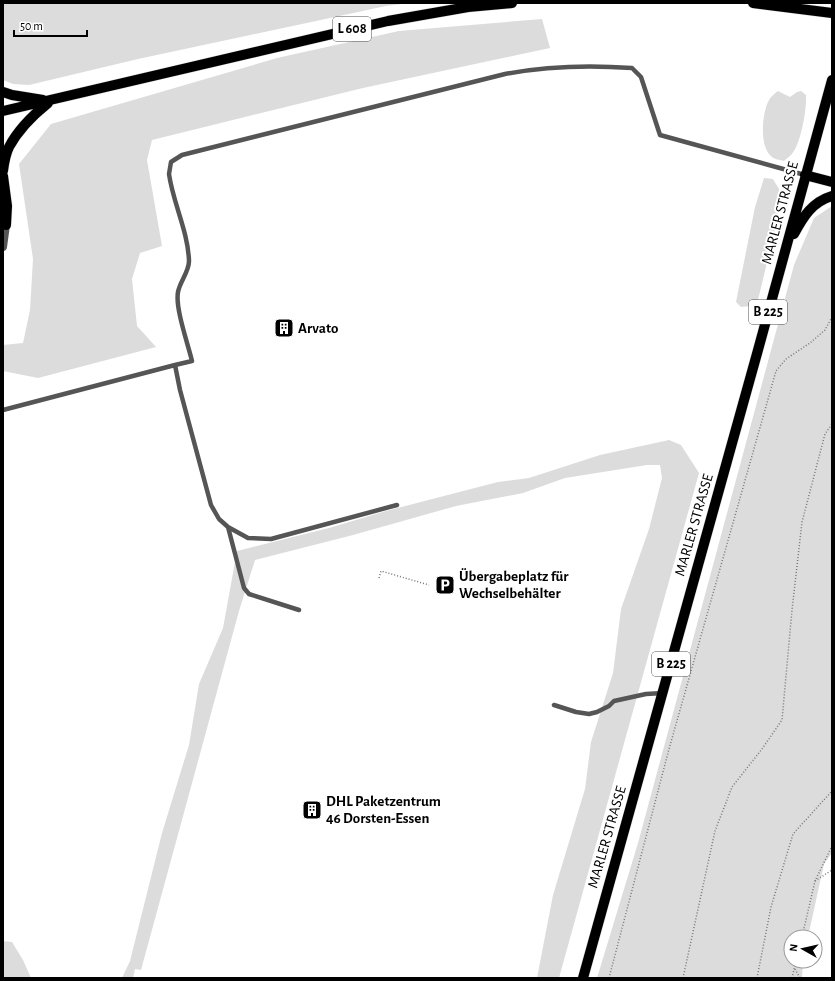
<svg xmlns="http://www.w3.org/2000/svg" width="835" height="981" font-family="'Alegreya Sans',sans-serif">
	<rect width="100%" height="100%" fill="#fff"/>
	<path fill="#dcdcdc" d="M 3,3 L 409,3 L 386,6 L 138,59 L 29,85 L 13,84 L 3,80 Z
		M 542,19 L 550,48 L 363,88 L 152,140 L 147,160 L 162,246 L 140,253 L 132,279 L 137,326 L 156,347 L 38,378 L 3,371 L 3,345 L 23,343 L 30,310 L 33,259 L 19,164 L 51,124 L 277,58 L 399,31 Z
		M 778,91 L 790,97 L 797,92 L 801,91 L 806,95 C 807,108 801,145 791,155 C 789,157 786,159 784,161 C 780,160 774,159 772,157 C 759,147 762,115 768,102 C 770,97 774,94 778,91 Z
		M 764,178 L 773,179 L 779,189 L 780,203 L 776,225 L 758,300 L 751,306 L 741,307 L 736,302 L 755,207 Z
		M 832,206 L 832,853 L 824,864 L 808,937 L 791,937 L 791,961 L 803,961 L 802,978 L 597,978 L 638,843 L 794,265 L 814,218 Z
		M 669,440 L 681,445 L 699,473 L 559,978 L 537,978 L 553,895 L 585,789 L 591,742 L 613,673 L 621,609 L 649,529 L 662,478 L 660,465 L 647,465 L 565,478 L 523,493 L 456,506 L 353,535 L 255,560 L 239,611 L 141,970 L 135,969 L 133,978 L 122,978 L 130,961 L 162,833 L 189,745 L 199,684 L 223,628 L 237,551 L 329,528 L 386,511 L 498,482 L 529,478 L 600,455 Z
		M 3,941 L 12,942 L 23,960 L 31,978 L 3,978 Z"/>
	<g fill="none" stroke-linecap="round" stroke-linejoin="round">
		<g stroke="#dbdbdb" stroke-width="11">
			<path id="primary" d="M 753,3 L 832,13
				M 3,92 L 12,95 L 43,100
				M 3,111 L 388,21 L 468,7 L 512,3
				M 3,171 C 4,163 5,155 9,147 C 18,130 33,115 48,103
				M 805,175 L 832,182
				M 3,176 L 7,206 L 6,225
				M 794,234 C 803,217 812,202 832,196
				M 583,978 L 758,350 L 832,80"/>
		</g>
		<path stroke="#777" stroke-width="1.5" stroke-dasharray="1 2" stroke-linecap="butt" d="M 379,578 L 381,571 L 429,585
			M 815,881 L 832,870
			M 802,937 L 815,881 L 832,846
			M 795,969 L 800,978
			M 609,978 L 669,749 L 776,371 L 786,359 L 810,343 L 825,330 L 832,317
			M 683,978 L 715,831 L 732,787 L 762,749 L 782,720 L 792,610 L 802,522 L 825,434 L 832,424
			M 757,978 L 771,907 L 793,834 L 832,791
			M 792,978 L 796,961"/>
		<path stroke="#555" stroke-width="4.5" d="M 175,365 L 192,361 C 188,344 175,308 178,292 C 180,281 189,272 189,261 C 188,231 173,203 169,174 L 171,162 L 182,155 L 505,74 C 547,66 590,65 632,68 L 641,77 L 660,135 L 805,175
			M 3,410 L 175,365 L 180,390 L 211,505 L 219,519 L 228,527 L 248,538 L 271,539 L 397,505
			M 228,527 L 244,588 L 249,594 L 299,610
			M 554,705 L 576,712 L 589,714 L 597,712 L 609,706 L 614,701 L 646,694 L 663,693"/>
		<path stroke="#555" stroke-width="8" d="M 3,247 L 6,225"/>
		<use href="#primary" stroke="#000" stroke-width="10"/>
	</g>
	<defs>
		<g id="building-square" transform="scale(1)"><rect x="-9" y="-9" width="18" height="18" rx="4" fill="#000" stroke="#fff"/><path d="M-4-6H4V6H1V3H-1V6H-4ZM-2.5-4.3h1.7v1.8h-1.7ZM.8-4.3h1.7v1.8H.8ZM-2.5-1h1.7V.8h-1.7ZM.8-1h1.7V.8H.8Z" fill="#fff"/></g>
		<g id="parking-square" transform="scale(1)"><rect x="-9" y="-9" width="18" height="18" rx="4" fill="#000" stroke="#fff"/><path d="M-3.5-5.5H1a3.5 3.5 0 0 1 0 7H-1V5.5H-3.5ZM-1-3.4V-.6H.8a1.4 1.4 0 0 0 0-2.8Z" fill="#fff"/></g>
	</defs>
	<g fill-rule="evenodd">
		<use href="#building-square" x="284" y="328"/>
		<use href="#parking-square" x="445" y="585"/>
		<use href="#building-square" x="312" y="810"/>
	</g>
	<g text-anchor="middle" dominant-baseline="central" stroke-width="4" stroke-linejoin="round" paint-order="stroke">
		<g fill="#fff" stroke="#4c4c4c" stroke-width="1">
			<rect x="333" y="17" width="38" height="24" rx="3"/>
			<rect x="749" y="300" width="38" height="24" rx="3"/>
			<rect x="652" y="652" width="38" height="24" rx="3"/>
		</g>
		<g font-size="14" font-weight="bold" fill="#000">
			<text x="352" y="29">L 608</text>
			<text x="768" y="312">B 225</text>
			<text x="671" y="664">B 225</text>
		</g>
		<g font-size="15" fill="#000" stroke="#fff">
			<text transform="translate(780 213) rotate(-75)">MARLER STRASSE</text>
			<text transform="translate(694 525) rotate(-74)">MARLER STRASSE</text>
			<text transform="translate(607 837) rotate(-74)">MARLER STRASSE</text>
		</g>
		<g font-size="15" font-weight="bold" fill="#000" stroke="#fff" text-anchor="start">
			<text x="298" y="328">Arvato</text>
			<text x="459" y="576">Übergabeplatz für<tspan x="459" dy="17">Wechselbehälter</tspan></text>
			<text x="326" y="801">DHL Paketzentrum<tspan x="326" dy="17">46 Dorsten-Essen</tspan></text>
		</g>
	</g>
	<rect width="835" height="981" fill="none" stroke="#000000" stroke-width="8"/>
	<g transform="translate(803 949) rotate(278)"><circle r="19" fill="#ffffff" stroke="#999999"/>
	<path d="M0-3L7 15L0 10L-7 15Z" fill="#000000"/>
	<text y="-6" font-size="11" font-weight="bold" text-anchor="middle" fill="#000000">N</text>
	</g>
	<path d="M14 30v6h73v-6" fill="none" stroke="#000000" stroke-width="2"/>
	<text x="20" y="30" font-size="12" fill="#000000" stroke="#ffffff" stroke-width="3" paint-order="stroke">50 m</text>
</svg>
